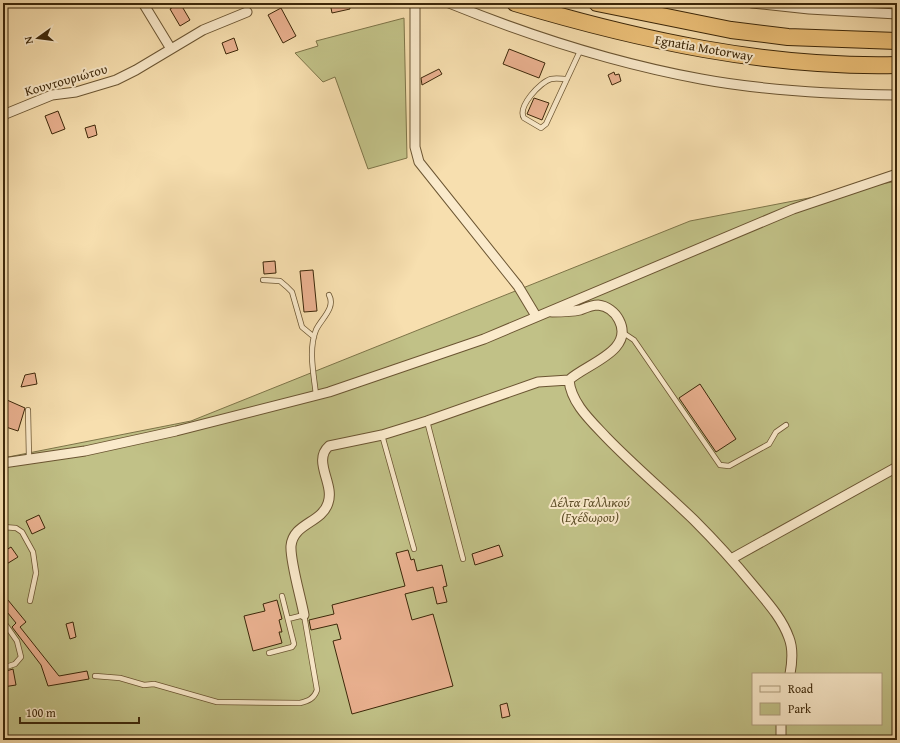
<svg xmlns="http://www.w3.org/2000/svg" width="900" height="743" font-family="'Gentium Book Plus',serif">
	<rect width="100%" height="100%" fill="#f7dfaf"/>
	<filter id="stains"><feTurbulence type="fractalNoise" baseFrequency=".005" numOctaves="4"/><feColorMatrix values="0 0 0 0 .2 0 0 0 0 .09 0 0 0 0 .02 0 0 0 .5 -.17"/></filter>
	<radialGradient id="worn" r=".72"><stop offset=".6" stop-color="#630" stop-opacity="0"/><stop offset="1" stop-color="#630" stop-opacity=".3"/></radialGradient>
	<path fill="#c1c187" stroke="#7e7448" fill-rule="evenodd" d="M 404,18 L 407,158 L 368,169 L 335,77 L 323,82 L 295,53 L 318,46 L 316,41 Z
		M 897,181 L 897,740 L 3,740 L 3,458 L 191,421 L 690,221 ZM 753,674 L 881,674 L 881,724 L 753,724 Z"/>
	<path fill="#eab190" stroke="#3c2709" d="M 180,3 L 190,20 L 180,26 L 170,9 Z
		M 330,3 L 349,3 L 350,9 L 332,13 Z
		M 281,8 L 296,36 L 283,43 L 268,15 Z
		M 234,38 L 238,50 L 226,54 L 222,43 Z
		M 509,49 L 545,63 L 539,78 L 503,64 Z
		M 439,69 L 442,74 L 422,85 L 421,78 Z
		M 614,72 L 615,75 L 619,74 L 621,81 L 612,85 L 608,75 Z
		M 534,98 L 549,103 L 542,120 L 527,114 Z
		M 58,111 L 65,129 L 52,134 L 45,116 Z
		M 95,125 L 97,135 L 88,138 L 85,128 Z
		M 275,261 L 276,273 L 264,274 L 263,262 Z
		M 313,270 L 317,311 L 304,312 L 300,271 Z
		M 35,373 L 37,384 L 21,387 L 25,375 Z
		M 700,384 L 736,439 L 716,452 L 679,398 Z
		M 7,400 L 25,408 L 18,431 L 3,426 L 3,412 Z
		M 39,515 L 45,528 L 32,534 L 26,521 Z
		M 499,545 L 503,556 L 475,565 L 472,554 Z
		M 11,547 L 18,557 L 5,565 L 3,562 L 3,552 Z
		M 408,550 L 411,560 L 414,559 L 417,571 L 442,565 L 447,586 L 443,587 L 447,602 L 437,604 L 433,587 L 405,594 L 412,620 L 433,614 L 453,686 L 352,714 L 333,641 L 341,639 L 337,624 L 311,630 L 309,620 L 334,614 L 332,605 L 405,586 L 396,553 Z
		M 3,594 L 26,622 L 20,627 L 59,676 L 87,671 L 89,679 L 48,686 L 41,665 L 12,627 L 16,623 L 3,607 Z
		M 277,600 L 282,619 L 279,620 L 282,632 L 279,632 L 282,643 L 253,651 L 244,616 L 265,611 L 263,604 Z
		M 73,622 L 76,637 L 70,639 L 66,624 Z
		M 13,669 L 16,685 L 3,687 L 3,672 Z
		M 507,703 L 510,716 L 502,718 L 500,705 Z"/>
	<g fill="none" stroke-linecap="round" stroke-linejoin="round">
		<g stroke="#6b5532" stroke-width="6">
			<path id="lane" d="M 567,79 C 562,79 556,78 551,79 C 540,82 517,107 524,118 L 541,128 L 546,124 L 580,51
				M 263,280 L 280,281 L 287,287 L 292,292 L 302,327 L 314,337
				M 622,332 L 634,340 L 720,465 L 729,466 L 769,444 L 776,432 L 786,425
				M 316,395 C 314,375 308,350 316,330 C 321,319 336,308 329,295
				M 28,410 L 29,459
				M 427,421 L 463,559
				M 382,435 L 414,549
				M 3,527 L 16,528 L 22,532 L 33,552 L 36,573 L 30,601
				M 3,621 L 17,641 L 21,657 L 15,664 L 3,668
				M 269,653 L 292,647 L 294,644 L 282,596
				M 95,676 L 120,678 L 144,685 L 154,684 L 217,702 L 300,703 C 308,701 314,699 317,690 L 304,615 L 288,619"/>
		</g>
		<g stroke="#6b5532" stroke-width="11">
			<path id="street" d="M 143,3 L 171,49
				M 415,3 L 415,147 L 419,162 L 518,286 L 536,316
				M 449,3 C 530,36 614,63 701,79 C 765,91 832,94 897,95
				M 752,3 L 809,9 L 897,14
				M 3,115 L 52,95 L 76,92 L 116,80 L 136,70 L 203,30 L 247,12
				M 552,312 C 561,312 571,312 580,310 C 585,308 592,305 598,305 C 607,306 615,312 619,320 C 635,351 586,364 569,380 C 571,403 591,421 606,437 C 634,466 665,492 694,520 C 715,541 735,563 753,585 C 767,602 782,618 789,638 C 793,648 792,663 790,674
				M 3,463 L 85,451 L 176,431 L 329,392 L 484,339 L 793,209 L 897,174
				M 731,559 L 897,467
				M 304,615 C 301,598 290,561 291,546 C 293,523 322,523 328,503 C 335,484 312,461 329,446 L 382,435 L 427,421 L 538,382 L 569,380
				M 781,740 L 781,724"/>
		</g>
		<g stroke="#3c2709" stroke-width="18">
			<path id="highway" d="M 515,3 C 639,40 767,68 897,65
				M 597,3 L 731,30 L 788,37 L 897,41"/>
		</g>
		<use href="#lane" stroke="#faeacb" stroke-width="4.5"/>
		<use href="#street" stroke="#faeacb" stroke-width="9"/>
		<use href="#highway" stroke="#ecc078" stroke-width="16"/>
	</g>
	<g text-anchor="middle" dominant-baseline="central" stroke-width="4" stroke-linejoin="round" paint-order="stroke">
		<g font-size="13" fill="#3c2709" stroke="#faeacb">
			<text transform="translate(704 48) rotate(10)">Egnatia Motorway</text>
			<text transform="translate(66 80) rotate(-16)">Κουντουριώτου</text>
		</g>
		<g font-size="13" font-style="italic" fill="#5d4e28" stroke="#faeacb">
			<text x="590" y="502">Δέλτα Γαλλικού<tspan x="590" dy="15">(Εχέδωρου)</tspan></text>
		</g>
	</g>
	<rect width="900" height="743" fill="none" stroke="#f7dfaf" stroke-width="16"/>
	<rect x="4" y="4" width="892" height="735" fill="none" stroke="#3c2709" stroke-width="2"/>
	<rect x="8" y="8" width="884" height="727" fill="none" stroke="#3c2709"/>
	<rect x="752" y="673" width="130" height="52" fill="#faeacb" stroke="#ae9c7d"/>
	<rect x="760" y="686" width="20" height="6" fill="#faeacb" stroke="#ae9c7d"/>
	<text x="788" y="693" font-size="12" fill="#3c2709">Road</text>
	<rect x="760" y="703" width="20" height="12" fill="#c1c187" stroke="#ae9c7d"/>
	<text x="788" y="713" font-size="12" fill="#3c2709">Park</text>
	<g transform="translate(38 38) rotate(256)" stroke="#faeacb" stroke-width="3" paint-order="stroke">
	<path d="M0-3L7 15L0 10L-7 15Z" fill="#3c2709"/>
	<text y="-6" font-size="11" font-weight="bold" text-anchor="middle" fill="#3c2709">N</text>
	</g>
	<path d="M20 717v6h119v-6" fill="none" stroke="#3c2709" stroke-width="2"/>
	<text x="26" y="717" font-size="12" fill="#3c2709" stroke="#faeacb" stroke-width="3" paint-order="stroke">100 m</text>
	<rect width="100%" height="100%" filter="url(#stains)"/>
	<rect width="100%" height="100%" fill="url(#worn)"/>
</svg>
